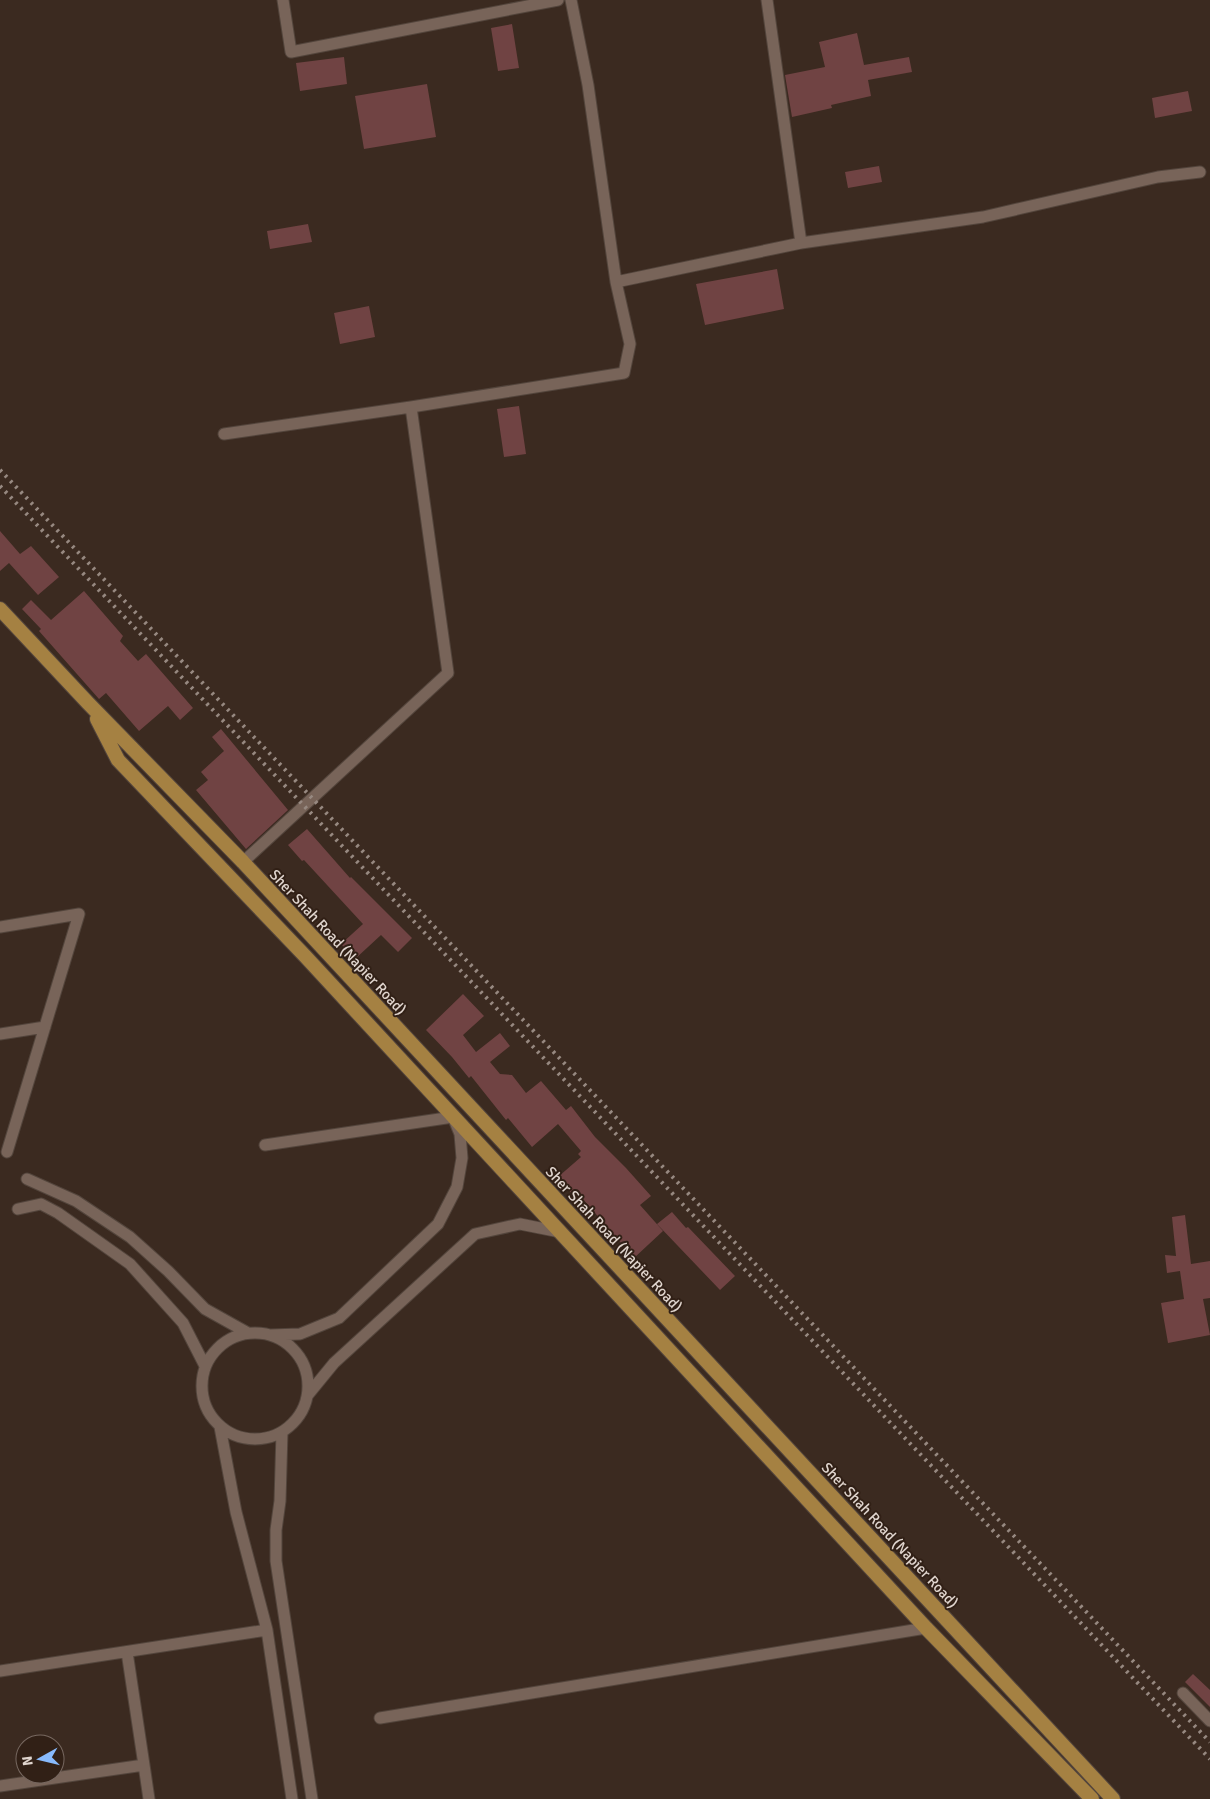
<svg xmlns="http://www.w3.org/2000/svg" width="1210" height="1799" font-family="Signika,sans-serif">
	<rect width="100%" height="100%" fill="#3b2a20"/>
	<path fill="#704343" d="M 512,24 L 519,68 L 498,71 L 491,28 Z
		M 857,33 L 864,65 L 909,57 L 912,72 L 868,80 L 871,96 L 831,105 L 832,108 L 792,117 L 785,75 L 825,67 L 819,42 Z
		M 344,57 L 347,84 L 300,91 L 296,63 Z
		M 427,84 L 436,137 L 364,149 L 355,96 Z
		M 1188,91 L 1192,111 L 1155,118 L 1152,98 Z
		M 879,166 L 882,182 L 848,188 L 845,172 Z
		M 308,224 L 312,242 L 270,249 L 267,231 Z
		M 777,269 L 784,309 L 705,325 L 696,284 Z
		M 369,306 L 375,337 L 340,344 L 334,313 Z
		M 519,406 L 526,454 L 504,457 L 497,409 Z
		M 0,531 L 20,554 L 31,546 L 59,577 L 38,595 L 9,563 L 0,571 Z
		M 84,591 L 123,636 L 120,641 L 138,661 L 146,654 L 193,708 L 180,720 L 168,706 L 139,731 L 106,693 L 99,699 L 39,631 L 41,629 L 22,609 L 31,600 L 51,620 Z
		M 221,729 L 288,810 L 246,849 L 196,790 L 208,780 L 201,772 L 224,751 L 212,737 Z
		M 307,829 L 350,878 L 351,877 L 412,938 L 398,952 L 381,935 L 355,959 L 341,944 L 363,924 L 304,860 L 302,861 L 288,845 Z
		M 463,994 L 484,1016 L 463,1035 L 476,1052 L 500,1033 L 510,1046 L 490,1062 L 500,1074 L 512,1075 L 526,1093 L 541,1081 L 566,1110 L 571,1106 L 595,1137 L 626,1168 L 651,1196 L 640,1205 L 663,1231 L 634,1258 L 582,1198 L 578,1201 L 558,1177 L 581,1157 L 578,1154 L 581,1151 L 558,1124 L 532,1147 L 508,1118 L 506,1120 L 471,1076 L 469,1078 L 452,1057 L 426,1030 Z
		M 672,1212 L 686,1228 L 688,1227 L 735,1276 L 720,1290 L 657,1224 Z
		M 1185,1215 L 1191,1264 L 1210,1261 L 1210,1298 L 1203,1299 L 1210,1335 L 1168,1343 L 1161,1303 L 1184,1299 L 1180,1271 L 1167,1273 L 1165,1255 L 1176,1256 L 1172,1217 Z
		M 1193,1674 L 1210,1690 L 1210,1707 L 1185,1682 Z"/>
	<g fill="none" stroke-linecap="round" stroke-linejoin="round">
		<g stroke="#53453c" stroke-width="13">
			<path id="minor" d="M 283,0 L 291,52 L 558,0
				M 767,0 L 801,243
				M 616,282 L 801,243 L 983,217 L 1158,177 L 1200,172
				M 224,434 L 411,407 L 624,373 L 630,344 L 616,282 L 588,85 L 571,0
				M 243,862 L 448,673 L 411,407
				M 0,927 L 79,914 L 7,1152
				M 0,1034 L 45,1027
				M 265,1145 L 453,1117 L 460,1134 L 462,1158 L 457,1187 L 438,1224 L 339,1318 L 300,1334 L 270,1335
				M 27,1179 L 76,1201 L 130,1237 L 168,1271 L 205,1309 L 248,1333
				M 18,1209 L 41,1204 L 58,1213 L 130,1264 L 183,1323 L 205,1366
				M202 1386a53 53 0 1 1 106 0a53 53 0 1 1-106 0Z
				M 307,1396 L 334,1363 L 475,1234 L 520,1224 L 560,1232
				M 220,1427 L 236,1512 L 267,1630 L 292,1799
				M 282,1432 L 280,1501 L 276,1530 L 276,1561 L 312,1799
				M 0,1671 L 267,1630
				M 1183,1693 L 1210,1721
				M 380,1718 L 926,1628
				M 144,1765 L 149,1799
				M 0,1786 L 144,1765 L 127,1652"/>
		</g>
		<g stroke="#53453c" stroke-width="16">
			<path id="primary" d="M 0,609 L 88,703 L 243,862 L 1113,1799
				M 97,719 L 118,760 L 305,956 L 926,1628 L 1092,1799"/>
		</g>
		<use href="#minor" stroke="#786459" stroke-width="11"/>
		<use href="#primary" stroke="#a58142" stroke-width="14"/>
		<path stroke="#978981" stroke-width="4" stroke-dasharray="2.5 5" stroke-linecap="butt" d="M 0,470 L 1210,1742
			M 0,486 L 1210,1759"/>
	</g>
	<g text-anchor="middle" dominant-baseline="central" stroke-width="4" stroke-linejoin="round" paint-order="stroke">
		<g font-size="15" fill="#e0d5ce" stroke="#312016">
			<text transform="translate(338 942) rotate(47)">Sher Shah Road (Napier Road)</text>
			<text transform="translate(614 1239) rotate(47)">Sher Shah Road (Napier Road)</text>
			<text transform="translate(890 1535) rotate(47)">Sher Shah Road (Napier Road)</text>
		</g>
	</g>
	<g transform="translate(40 1759) rotate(262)"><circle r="24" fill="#312016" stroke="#776860"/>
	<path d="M0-4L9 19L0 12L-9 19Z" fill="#88bafc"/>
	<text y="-8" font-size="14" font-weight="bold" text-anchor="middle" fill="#e0d5ce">N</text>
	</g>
</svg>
